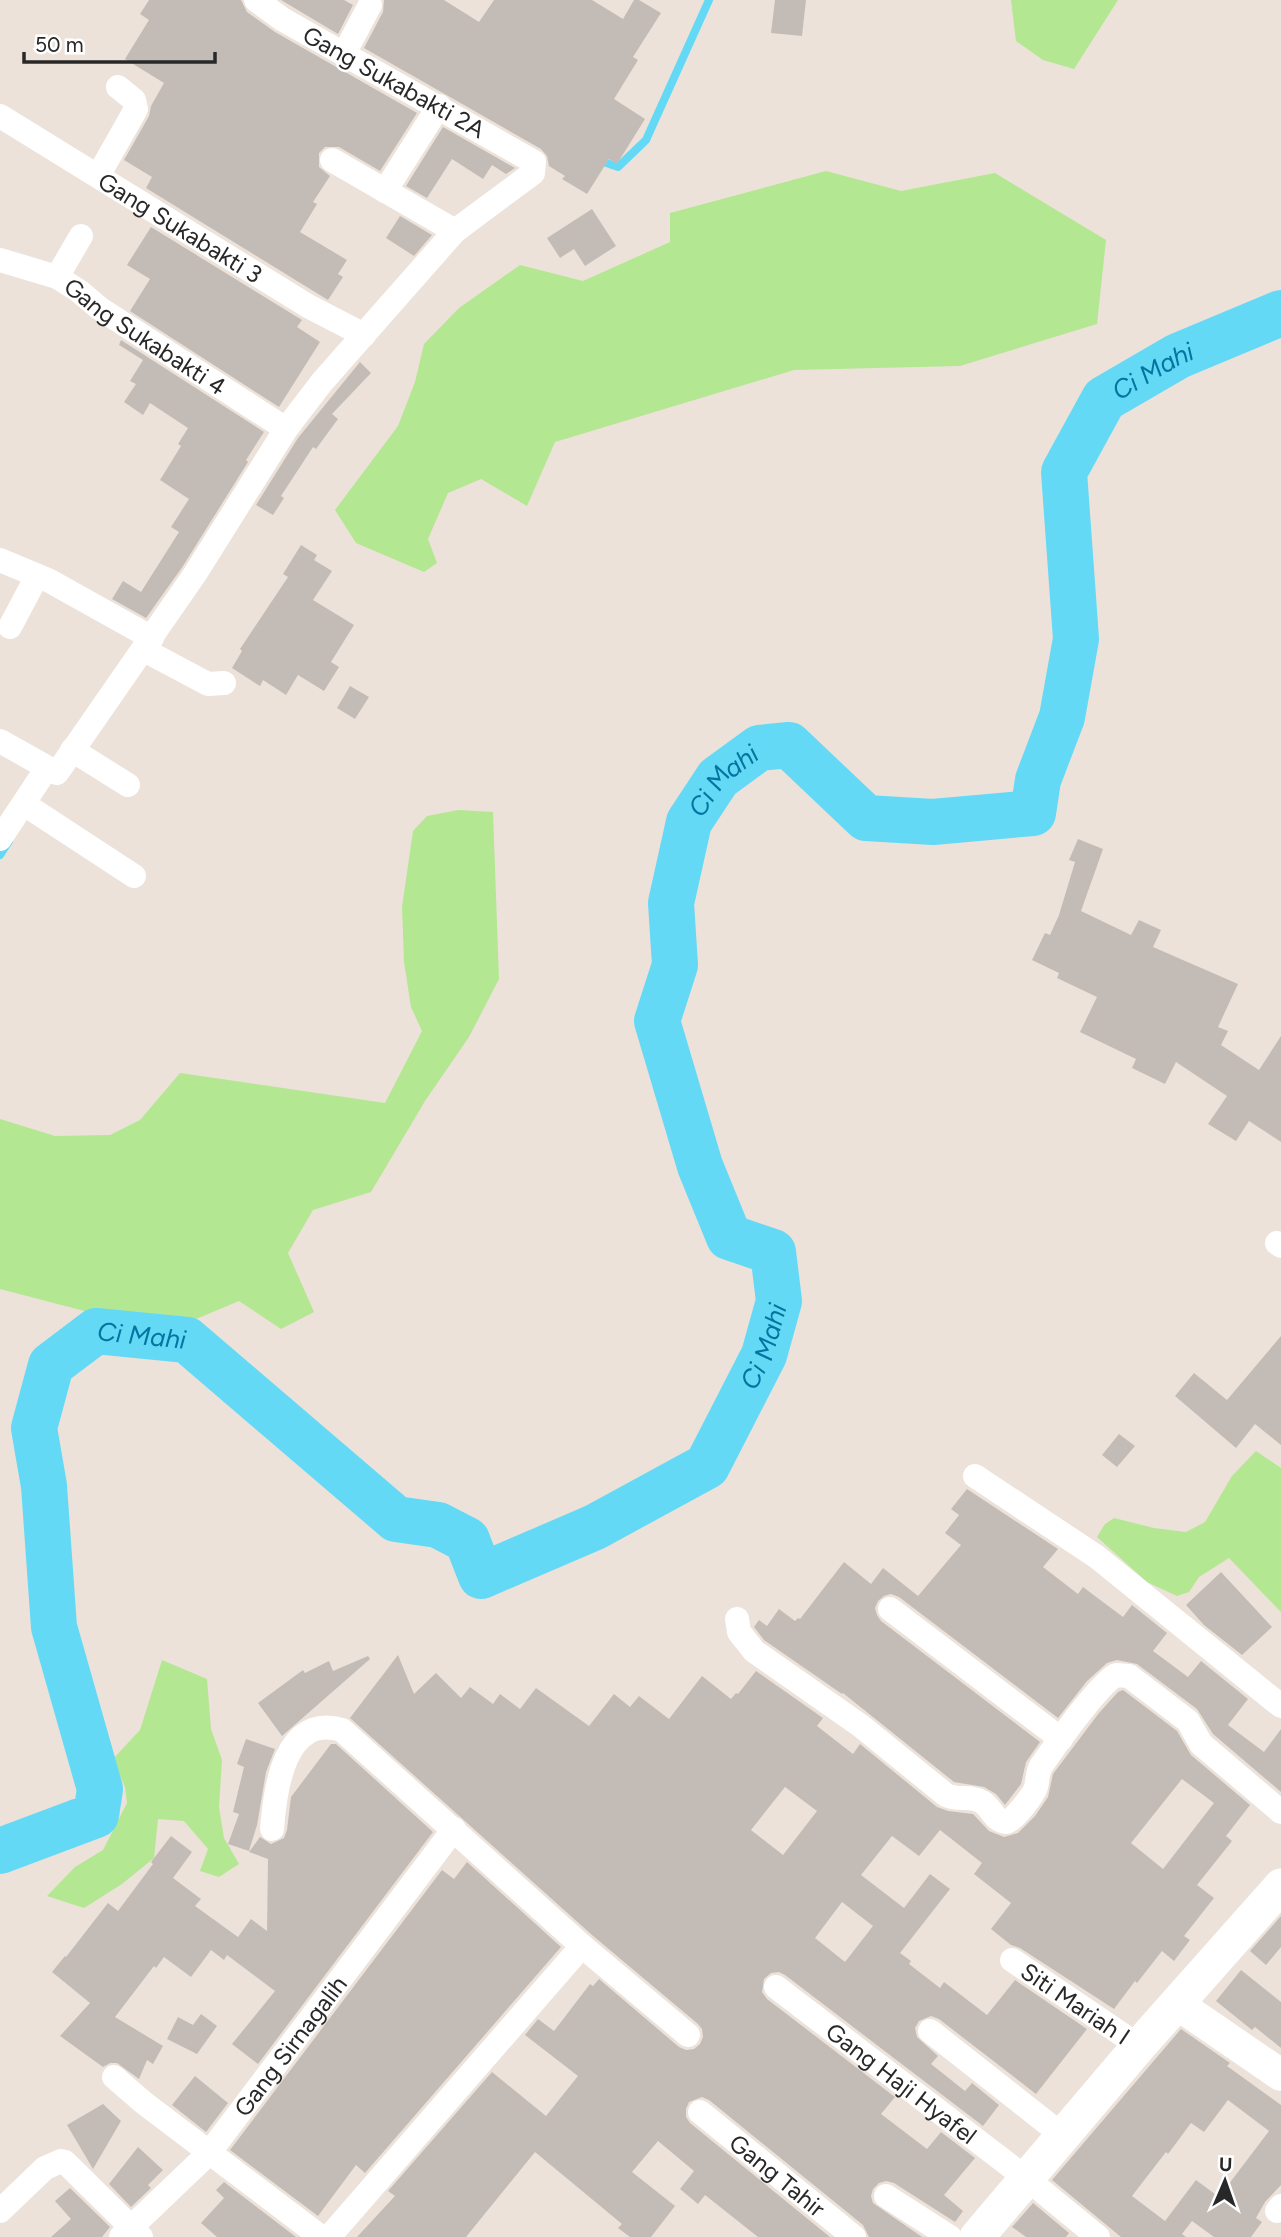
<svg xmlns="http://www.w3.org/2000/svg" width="1281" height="2237" font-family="Figtree,sans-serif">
	<rect width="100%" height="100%" fill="#ece2d9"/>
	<path fill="#b4e791" d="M 1011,0 L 1118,0 L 1074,69 L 1043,60 L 1016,41 Z
		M 826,171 L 901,191 L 995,173 L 1106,240 L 1097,324 L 960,366 L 794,370 L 555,442 L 527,506 L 481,479 L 448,493 L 428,539 L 437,563 L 424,572 L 356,543 L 335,510 L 398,426 L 415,382 L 424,344 L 459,308 L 520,265 L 583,281 L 670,242 L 670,213 Z
		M 458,810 L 493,812 L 499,979 L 469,1037 L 425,1101 L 371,1192 L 313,1210 L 288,1253 L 314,1312 L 281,1329 L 239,1301 L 165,1332 L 0,1289 L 0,1119 L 55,1136 L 110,1135 L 140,1120 L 180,1073 L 385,1103 L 422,1031 L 411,1007 L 404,962 L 402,907 L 413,831 L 427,816 Z
		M 1256,1451 L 1281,1468 L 1281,1612 L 1229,1558 L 1199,1577 L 1189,1592 L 1177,1596 L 1147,1582 L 1097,1537 L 1105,1524 L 1114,1518 L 1154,1528 L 1186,1532 L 1205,1522 L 1232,1476 Z
		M 162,1660 L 207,1679 L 211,1729 L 222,1760 L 219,1807 L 224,1838 L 239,1864 L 219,1877 L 200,1871 L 208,1849 L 184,1821 L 158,1819 L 154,1858 L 122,1884 L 84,1908 L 47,1896 L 75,1867 L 103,1850 L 127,1803 L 125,1787 L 113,1759 L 140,1730 Z"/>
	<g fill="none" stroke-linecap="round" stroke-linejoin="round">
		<path stroke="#64d9f6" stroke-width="8" d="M 598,160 L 618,167 L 646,140 L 709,0
			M 0,855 L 9,841"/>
		<path stroke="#64d9f6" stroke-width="46" id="s1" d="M 0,1851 L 96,1815 L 100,1789 L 54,1627 L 44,1486 L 34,1428 L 51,1365 L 96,1331 L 187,1340 L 396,1519 L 438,1525 L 467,1540 L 481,1576 L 595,1527 L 707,1466 L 764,1355 L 779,1301 L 773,1252 L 729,1237 L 700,1166 L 657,1021 L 675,965 L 671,903 L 689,822 L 718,778 L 759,748 L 789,745 L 866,818 L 933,822 L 1033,813 L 1038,780 L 1062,717 L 1076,639 L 1064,472 L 1104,399 L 1178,356 L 1281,313"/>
	</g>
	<path fill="#c3bcb6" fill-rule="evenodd" d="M 149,0 L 241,0 L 247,12 L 275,32 L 417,113 L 380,171 L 339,147 L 325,147 L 319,153 L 319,167 L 330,176 L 313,202 L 317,204 L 300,232 L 347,260 L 338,274 L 343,277 L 328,300 L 146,188 L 152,177 L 124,160 L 149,116 L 151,106 L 164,83 L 125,59 L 149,20 L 140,14 Z
		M 281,0 L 344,0 L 353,5 L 338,34 Z
		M 384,0 L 444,0 L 479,22 L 494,0 L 592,0 L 623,19 L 634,0 L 639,0 L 661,13 L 633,57 L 638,60 L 614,99 L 645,119 L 617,164 L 609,159 L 587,194 L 562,179 L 565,176 L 549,166 L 547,156 L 541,149 L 364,48 L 383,12 Z
		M 775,0 L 806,0 L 802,36 L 771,33 Z
		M 443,127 L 515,168 L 506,174 L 492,165 L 483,179 L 452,159 L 427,198 L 406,186 Z
		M 592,209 L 616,246 L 585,266 L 574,249 L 560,258 L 547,238 Z
		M 400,216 L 432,235 L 414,256 L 386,238 Z
		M 151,227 L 302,320 L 297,327 L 320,342 L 279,407 L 130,311 L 150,279 L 127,265 Z
		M 121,340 L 264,432 L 246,460 L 248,462 L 183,566 L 146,618 L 112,599 L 123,581 L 141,592 L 179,532 L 171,527 L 189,499 L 160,480 L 181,446 L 178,444 L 188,428 L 150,403 L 143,415 L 124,402 L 136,384 L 130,381 L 143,360 L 119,345 Z
		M 360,362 L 371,373 L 332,414 L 338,419 L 316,449 L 313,447 L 281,496 L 284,498 L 273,515 L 256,505 L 298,438 Z
		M 301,545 L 317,555 L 314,560 L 332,571 L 313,600 L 354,625 L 331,662 L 339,667 L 324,691 L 298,675 L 286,695 L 263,680 L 260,686 L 232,668 L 242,651 L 240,649 L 288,577 L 283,574 Z
		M 350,686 L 369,697 L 355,719 L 337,708 Z
		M 1078,839 L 1103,849 L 1081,911 L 1131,935 L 1139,920 L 1161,930 L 1153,947 L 1238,984 L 1218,1027 L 1228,1031 L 1221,1045 L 1259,1070 L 1281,1036 L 1281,1142 L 1249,1121 L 1236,1141 L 1208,1124 L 1227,1096 L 1176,1062 L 1165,1084 L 1132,1068 L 1136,1059 L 1080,1032 L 1097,997 L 1057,978 L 1059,973 L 1032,960 L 1045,933 L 1050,935 L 1059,915 L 1075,862 L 1069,860 Z
		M 1281,1336 L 1281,1445 L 1255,1424 L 1236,1448 L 1175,1396 L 1194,1373 L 1227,1400 Z
		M 1119,1434 L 1135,1446 L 1117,1467 L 1102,1455 Z
		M 967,1489 L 1058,1549 L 1043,1567 L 1078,1594 L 1083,1587 L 1123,1617 L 1132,1605 L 1167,1633 L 1153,1651 L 1188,1677 L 1201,1661 L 1248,1699 L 1228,1725 L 1264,1752 L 1281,1729 L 1281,1792 L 1213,1734 L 1197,1709 L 1137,1664 L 1117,1660 L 1107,1663 L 1087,1681 L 1058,1718 L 899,1597 L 891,1594 L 884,1596 L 878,1601 L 875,1608 L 877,1615 L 881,1621 L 1040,1742 L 1026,1762 L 1021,1784 L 1005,1805 L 996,1794 L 984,1787 L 954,1782 L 843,1693 L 842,1694 L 764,1640 L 754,1627 L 759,1620 L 767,1626 L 779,1609 L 795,1621 L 798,1618 L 800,1619 L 844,1562 L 871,1584 L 883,1568 L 918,1596 L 961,1545 L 945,1533 L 959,1515 L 951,1509 Z
		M 1221,1572 L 1272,1627 L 1242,1655 L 1204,1625 L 1186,1605 Z
		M 398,1655 L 414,1694 L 436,1673 L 461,1698 L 470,1687 L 493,1704 L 500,1694 L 520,1709 L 536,1688 L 589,1726 L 614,1694 L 630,1707 L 639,1696 L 669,1719 L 702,1676 L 731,1699 L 736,1693 L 738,1694 L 756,1671 L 823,1718 L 817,1726 L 853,1754 L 860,1744 L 937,1807 L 948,1811 L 973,1814 L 989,1831 L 1004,1837 L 1018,1833 L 1035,1816 L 1048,1797 L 1053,1774 L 1059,1766 L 1099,1713 L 1118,1692 L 1123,1690 L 1177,1731 L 1191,1755 L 1250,1805 L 1226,1836 L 1232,1841 L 1197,1885 L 1214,1898 L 1184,1936 L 1190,1940 L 1174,1961 L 1162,1951 L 1137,1983 L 1135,1981 L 1114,2009 L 1020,1948 L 1011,1945 L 991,1929 L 1011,1903 L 974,1874 L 982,1863 L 940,1830 L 919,1856 L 892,1836 L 861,1875 L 904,1908 L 930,1874 L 950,1889 L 900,1953 L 911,1961 L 909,1964 L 940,1988 L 944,1982 L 987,2015 L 1015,1980 L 1087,2029 L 1036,2094 L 939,2019 L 931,2016 L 919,2021 L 915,2028 L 917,2037 L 938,2056 L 931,2064 L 965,2091 L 972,2083 L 999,2105 L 983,2126 L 785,1975 L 779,1972 L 771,1973 L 764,1979 L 762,1992 L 767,1999 L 895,2097 L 881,2114 L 927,2149 L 941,2132 L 975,2158 L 944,2195 L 963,2211 L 955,2222 L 894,2183 L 886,2181 L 879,2183 L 873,2189 L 871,2196 L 873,2203 L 922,2237 L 869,2237 L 863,2225 L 709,2100 L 702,2097 L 689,2102 L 686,2109 L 686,2117 L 690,2123 L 830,2237 L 758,2237 L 705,2195 L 698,2204 L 680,2189 L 694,2171 L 658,2141 L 632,2172 L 675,2206 L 651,2237 L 630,2237 L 618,2228 L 622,2224 L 535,2152 L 466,2237 L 357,2237 L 395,2196 L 388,2191 L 492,2072 L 546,2116 L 578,2076 L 525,2035 L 538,2019 L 554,2031 L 590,1984 L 593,1986 L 599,1979 L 679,2047 L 686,2050 L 694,2049 L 700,2044 L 703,2037 L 702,2029 L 698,2024 L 592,1935 L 350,1718 ZM 1182,1779 L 1214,1803 L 1163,1869 L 1131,1843 ZM 785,1787 L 817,1811 L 783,1855 L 751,1830 ZM 842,1902 L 873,1926 L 845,1962 L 815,1938 Z
		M 368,1656 L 370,1659 L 282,1736 L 258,1703 L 303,1670 L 305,1673 L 329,1661 L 333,1671 Z
		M 246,1739 L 275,1749 L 266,1772 L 257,1825 L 249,1851 L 228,1844 L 239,1814 L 233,1812 L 244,1767 L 237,1764 Z
		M 331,1744 L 336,1744 L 433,1832 L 258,2064 L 232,2044 L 275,1991 L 227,1955 L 224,1960 L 211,1950 L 191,1977 L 164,1957 L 156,1968 L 154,1966 L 115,2017 L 163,2046 L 153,2064 L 147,2060 L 139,2079 L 117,2063 L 110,2063 L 103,2067 L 60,2036 L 90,2003 L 52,1972 L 65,1956 L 66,1957 L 108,1903 L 118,1911 L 153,1864 L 151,1862 L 171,1836 L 192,1852 L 173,1878 L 201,1899 L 195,1906 L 238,1937 L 251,1919 L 267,1931 L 268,1859 L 249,1852 L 260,1837 L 271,1844 L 284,1838 L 287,1830 L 291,1797 Z
		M 467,1862 L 561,1947 L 365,2173 L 356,2165 L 318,2216 L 230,2150 L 442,1870 L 454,1879 Z
		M 1281,1916 L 1281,1947 L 1266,1965 L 1250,1951 Z
		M 1241,1970 L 1281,2002 L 1281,2048 L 1255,2027 L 1252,2030 L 1216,2001 Z
		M 201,2014 L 217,2026 L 197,2054 L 167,2039 L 178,2017 L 193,2025 Z
		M 1181,2029 L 1230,2063 L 1227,2066 L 1281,2105 L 1281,2185 L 1265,2202 L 1256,2218 L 1262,2222 L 1251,2237 L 1214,2237 L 1192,2221 L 1182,2234 L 1186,2237 L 1121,2237 L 1052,2180 ZM 1228,2100 L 1269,2131 L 1219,2197 L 1196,2180 L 1165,2221 L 1132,2196 L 1166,2152 L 1168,2154 L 1191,2123 L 1204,2132 Z
		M 195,2076 L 228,2103 L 206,2132 L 172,2105 Z
		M 103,2104 L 121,2121 L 93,2169 L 67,2125 Z
		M 138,2147 L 163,2170 L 148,2185 L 151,2188 L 131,2207 L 109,2184 Z
		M 224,2182 L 296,2237 L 217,2237 L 201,2223 L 224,2198 L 216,2190 Z
		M 70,2188 L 110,2227 L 102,2237 L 51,2237 L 71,2219 L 55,2201 Z
		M 1033,2203 L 1069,2233 L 1066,2237 L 1026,2237 L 1012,2227 Z"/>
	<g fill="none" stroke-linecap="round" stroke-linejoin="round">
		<g stroke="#fff" stroke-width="24">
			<path d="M 344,54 L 370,5"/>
			<path id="s2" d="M 0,116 L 308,306 L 364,335"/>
			<path d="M 332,160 L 455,231"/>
			<path d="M 98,176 L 136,109 L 134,100 L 118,87"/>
			<path d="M 385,191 L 439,106"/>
			<path id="s3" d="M 0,260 L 57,277 L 79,291 L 99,308 L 286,429"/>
			<path d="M 57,277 L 81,236"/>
			<path d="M 0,560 L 48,580 L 152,638"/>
			<path d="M 10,627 L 37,576"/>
			<path d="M 144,650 L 208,684 L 224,683"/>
			<path d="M 0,741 L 57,773 L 195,574 L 286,429 L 322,382 L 455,231 L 533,173 L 534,162 L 282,19 L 256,0"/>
			<path d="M 72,750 L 128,785"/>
			<path d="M 24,804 L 134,876"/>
			<path d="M 0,839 L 47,768"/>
			<path d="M 1277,1243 L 1281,1246"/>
			<path d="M 975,1476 L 1097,1557 L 1281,1706"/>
			<path d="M 890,1609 L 1061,1739"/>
			<path d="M 737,1619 L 739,1632 L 754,1651 L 861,1726 L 946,1795 C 958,1801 971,1795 982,1802 C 991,1807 995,1822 1006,1822 C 1013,1822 1034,1794 1036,1787 C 1038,1779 1037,1773 1041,1766 C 1054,1747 1098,1685 1116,1675 L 1129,1676 L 1188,1721 L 1201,1744 L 1281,1812"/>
			<path d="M 272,1829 C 275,1788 285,1713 342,1730 L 582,1946 L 688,2035"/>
			<path id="s4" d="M 1012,1960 L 1139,2046"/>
			<path id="s5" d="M 776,1987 L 1026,2178 L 1098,2237"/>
			<path d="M 930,2031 L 1062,2135"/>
			<path d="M 114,2077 L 144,2103 L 321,2237"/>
			<path id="s6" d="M 700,2112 L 854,2237"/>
			<path d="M 886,2196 L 950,2237"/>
			<path d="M 0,2211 L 45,2168 L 61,2161 L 65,2162 L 141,2237"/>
			<path d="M 1277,2211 L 1281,2206"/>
			<path id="s7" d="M 121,2237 L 209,2153 L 454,1829"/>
			<path d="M 329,2237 L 582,1946"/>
		</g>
		<path stroke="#fff" stroke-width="32" d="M 1176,2003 L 1281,2075"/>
		<path stroke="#fff" stroke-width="35" d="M 977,2237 L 1139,2046 L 1281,1886"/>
	</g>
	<g text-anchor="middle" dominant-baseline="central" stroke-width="5" stroke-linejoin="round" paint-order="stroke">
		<g font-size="24" fill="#282828" stroke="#fff">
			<text transform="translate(394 82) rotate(29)">Gang Sukabakti 2A</text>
			<text stroke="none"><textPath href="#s2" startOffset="212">Gang Sukabakti 3</textPath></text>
			<text stroke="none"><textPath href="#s3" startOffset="166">Gang Sukabakti 4</textPath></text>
			<text stroke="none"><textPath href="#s4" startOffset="77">Siti Mariah I</textPath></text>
			<text stroke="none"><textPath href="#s7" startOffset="256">Gang Sirnagalih</textPath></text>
			<text stroke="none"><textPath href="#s5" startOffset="158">Gang Haji Hyafel</textPath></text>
			<text stroke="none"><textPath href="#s6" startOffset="100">Gang Tahir</textPath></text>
		</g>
		<g font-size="26" font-style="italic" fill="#0575a0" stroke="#fff">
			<text stroke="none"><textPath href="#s1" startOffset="2954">Ci Mahi</textPath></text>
			<text stroke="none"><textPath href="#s1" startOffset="2114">Ci Mahi</textPath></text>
			<text stroke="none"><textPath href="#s1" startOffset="665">Ci Mahi</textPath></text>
			<text stroke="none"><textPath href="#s1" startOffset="1484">Ci Mahi</textPath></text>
		</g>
	</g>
	<g transform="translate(1225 2181) rotate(2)" stroke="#ffffff" stroke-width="5" paint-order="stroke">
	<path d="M0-5L12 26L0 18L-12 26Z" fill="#282828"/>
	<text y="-10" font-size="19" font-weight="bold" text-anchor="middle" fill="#282828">U</text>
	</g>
	<path d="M24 52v10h191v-10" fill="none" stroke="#282828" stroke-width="3.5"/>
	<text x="35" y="52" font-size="21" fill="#282828" stroke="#ffffff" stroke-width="5" paint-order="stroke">50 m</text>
</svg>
